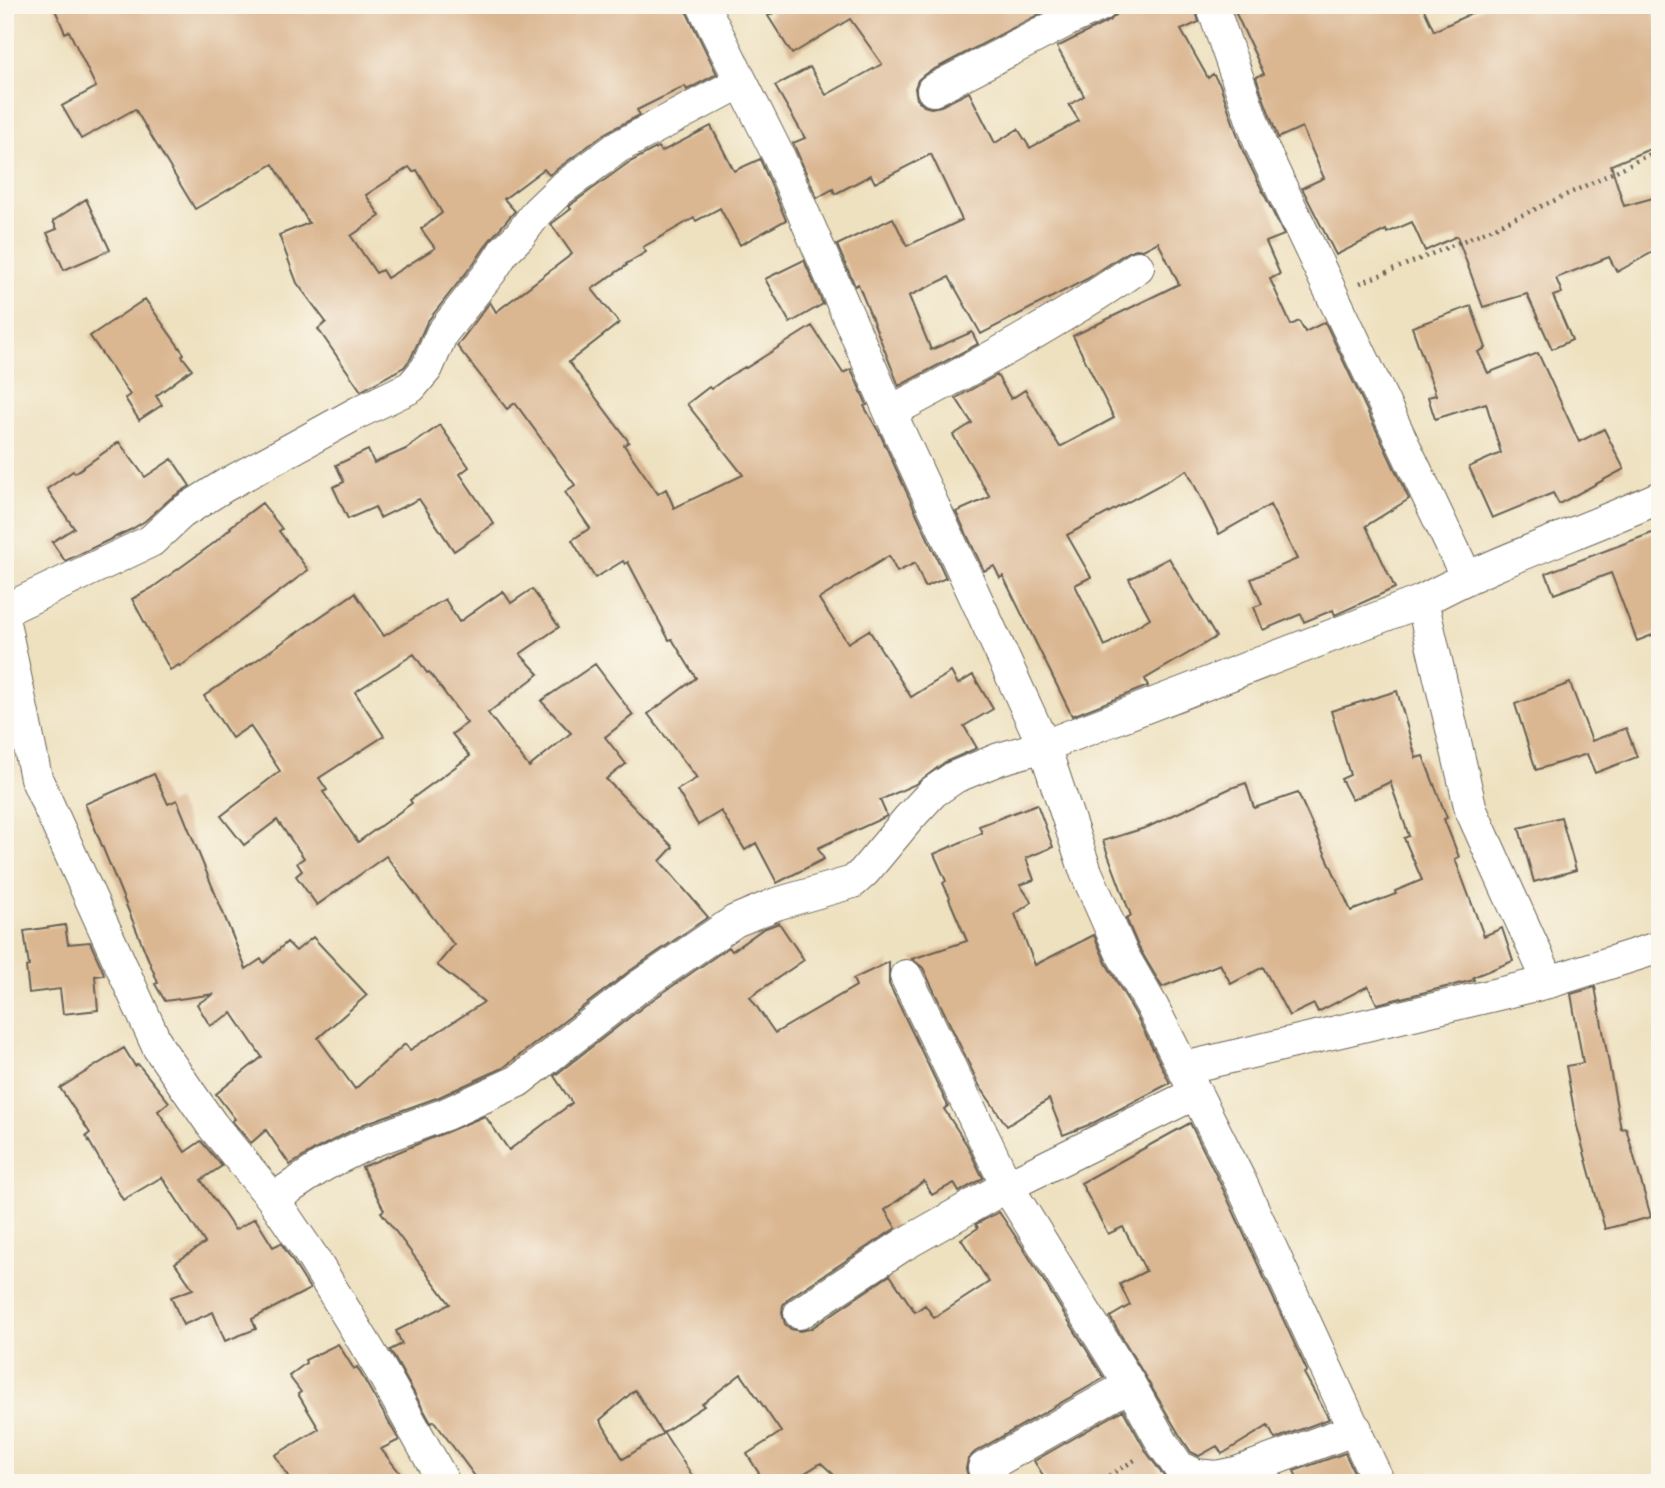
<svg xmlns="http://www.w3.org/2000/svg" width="1665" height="1488" font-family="'Patrick Hand',sans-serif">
	<rect width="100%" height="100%" fill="#fbf7ec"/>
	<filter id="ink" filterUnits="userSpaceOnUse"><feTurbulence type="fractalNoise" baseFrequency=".0143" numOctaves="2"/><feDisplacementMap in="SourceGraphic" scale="14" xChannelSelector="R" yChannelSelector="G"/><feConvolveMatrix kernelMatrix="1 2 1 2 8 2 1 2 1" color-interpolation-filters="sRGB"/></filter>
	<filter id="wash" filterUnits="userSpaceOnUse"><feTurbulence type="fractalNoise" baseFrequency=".00686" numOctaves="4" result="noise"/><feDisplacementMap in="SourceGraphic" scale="28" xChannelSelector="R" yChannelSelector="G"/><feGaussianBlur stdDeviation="1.57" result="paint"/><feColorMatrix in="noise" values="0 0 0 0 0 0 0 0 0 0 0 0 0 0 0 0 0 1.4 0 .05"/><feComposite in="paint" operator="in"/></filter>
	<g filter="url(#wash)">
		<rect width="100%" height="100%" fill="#eee1c0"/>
		<g id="blocks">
			<path fill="#dab691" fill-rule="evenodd" d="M 53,5 L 685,5 L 687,13 L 717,74 L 687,90 L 685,86 L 637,110 L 640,115 L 607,132 L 549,175 L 544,169 L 504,199 L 515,211 L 489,241 L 477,259 L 427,322 L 411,358 L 404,367 L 361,391 L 318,329 L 326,322 L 297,283 L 279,235 L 309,223 L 273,164 L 195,209 L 135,109 L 81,139 L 62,106 L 96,87 L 69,31 L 65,33 ZM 409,167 L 413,172 L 417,170 L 442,213 L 421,229 L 435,248 L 387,278 L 382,270 L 376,273 L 351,236 L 380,216 L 366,195 Z
				M 766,5 L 1057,5 L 925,74 L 918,80 L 915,88 L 917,99 L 924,106 L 931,108 L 941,106 L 969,92 L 995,143 L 1018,129 L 1030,148 L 1079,121 L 1069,105 L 1084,96 L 1057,47 L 1109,21 L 1116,15 L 1119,5 L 1194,5 L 1199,22 L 1181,30 L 1208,78 L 1213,74 L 1220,85 L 1243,151 L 1284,235 L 1266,242 L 1280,274 L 1270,279 L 1291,325 L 1299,321 L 1305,332 L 1325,322 L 1409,499 L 1366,526 L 1395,588 L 1335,615 L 1333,610 L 1304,622 L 1301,614 L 1263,630 L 1254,607 L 1262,604 L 1251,579 L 1297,559 L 1270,505 L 1219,534 L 1187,470 L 1067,535 L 1091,577 L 1075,585 L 1105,646 L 1150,618 L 1129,579 L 1169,558 L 1216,637 L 1145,679 L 1148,686 L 1072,716 L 1003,576 L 1000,578 L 994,566 L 984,571 L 956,512 L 990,497 L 953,435 L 972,423 L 956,398 L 997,375 L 1011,399 L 1025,390 L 1060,447 L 1114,418 L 1073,336 L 1179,284 L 1158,242 L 1143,250 L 1136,249 L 1128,252 L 1087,279 L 981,334 L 949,277 L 909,296 L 931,350 L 972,332 L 978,344 L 899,386 L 858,284 L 855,286 L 837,245 L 893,218 L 907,246 L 962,220 L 931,154 L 875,183 L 871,175 L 835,194 L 833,189 L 817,198 L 793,143 L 805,138 L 775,86 L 810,67 L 826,95 L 882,64 L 850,19 L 792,54 L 768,16 L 772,14 Z
				M 1232,5 L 1422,5 L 1434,31 L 1489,5 L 1651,5 L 1660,36 L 1660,145 L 1611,165 L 1624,206 L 1660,196 L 1660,248 L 1617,272 L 1609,257 L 1556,278 L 1562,293 L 1553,296 L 1572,340 L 1552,349 L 1527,294 L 1483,307 L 1457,236 L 1425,251 L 1412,222 L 1387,233 L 1386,230 L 1336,255 L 1302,188 L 1324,178 L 1302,127 L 1278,138 L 1256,77 L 1264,74 Z
				M 711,126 L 734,171 L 760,159 L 786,220 L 740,245 L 720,208 L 696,221 L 694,218 L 643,247 L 646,252 L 626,264 L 627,265 L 592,289 L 619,323 L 569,362 L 629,442 L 624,445 L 658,494 L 666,489 L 674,508 L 743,475 L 687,404 L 709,387 L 711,389 L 729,376 L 745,367 L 746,368 L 812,326 L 843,373 L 851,369 L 867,405 L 864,406 L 880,434 L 946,578 L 925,587 L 915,563 L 897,572 L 889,556 L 819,599 L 848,643 L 869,630 L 911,697 L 951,672 L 958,684 L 973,675 L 993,709 L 964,726 L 977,748 L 945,762 L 916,784 L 880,800 L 887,816 L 818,848 L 824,859 L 777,883 L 756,843 L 745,850 L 721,811 L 698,825 L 677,790 L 697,778 L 648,714 L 696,678 L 672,639 L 669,640 L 628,562 L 625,564 L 623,561 L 595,578 L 572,540 L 590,528 L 565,492 L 575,485 L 515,403 L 507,409 L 457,346 L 490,302 L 496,312 L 572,254 L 551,224 L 571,209 L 569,207 L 573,203 L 628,163 L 658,147 L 661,152 Z
				M 86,199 L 110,250 L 64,270 L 47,233 L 57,229 L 53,221 Z
				M 804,260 L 823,304 L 790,323 L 765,279 Z
				M 145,299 L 184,354 L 182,356 L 192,369 L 156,396 L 162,405 L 139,420 L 125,398 L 130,395 L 90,336 Z
				M 1471,306 L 1486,348 L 1478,352 L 1488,373 L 1538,353 L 1579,442 L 1604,429 L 1624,469 L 1559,504 L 1553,493 L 1492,518 L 1469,467 L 1501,453 L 1486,403 L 1435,419 L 1428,397 L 1436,395 L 1412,327 Z
				M 440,425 L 469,467 L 460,474 L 494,524 L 454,551 L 419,499 L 380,518 L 375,507 L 348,519 L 333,487 L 344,482 L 336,465 L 368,450 L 374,463 L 406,449 Z
				M 119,442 L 145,477 L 172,459 L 190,486 L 171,498 L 145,521 L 132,529 L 65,561 L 52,542 L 74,528 L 47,489 L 73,471 L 75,473 Z
				M 262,503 L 282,529 L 279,531 L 308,570 L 180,667 L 179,665 L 170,670 L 132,599 L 152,588 L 214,543 L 231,528 L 230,527 Z
				M 1660,530 L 1660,632 L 1637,641 L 1611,573 L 1554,594 L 1546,573 Z
				M 532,589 L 559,627 L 520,654 L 539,674 L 488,713 L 529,767 L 571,733 L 541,701 L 595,664 L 633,715 L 605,737 L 626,764 L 606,779 L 673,847 L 660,861 L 708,917 L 627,973 L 503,1068 L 439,1097 L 364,1124 L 316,1149 L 290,1165 L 266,1130 L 251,1143 L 232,1121 L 235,1119 L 216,1094 L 262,1057 L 232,1013 L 210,1026 L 197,1004 L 214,994 L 165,1001 L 155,984 L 158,983 L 85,804 L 154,774 L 168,804 L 177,800 L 246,969 L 261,959 L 264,963 L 287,942 L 296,951 L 313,937 L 367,995 L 318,1038 L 355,1089 L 405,1044 L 410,1050 L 484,1002 L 437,965 L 454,945 L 386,856 L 317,905 L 296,876 L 302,871 L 297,863 L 304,858 L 277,820 L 244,845 L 221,816 L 280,771 L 250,726 L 232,738 L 204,696 L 355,593 L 384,636 L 445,599 L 459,622 L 503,591 L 511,603 ZM 414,654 L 427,673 L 429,672 L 467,723 L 452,734 L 470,756 L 410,800 L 412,803 L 358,842 L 323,792 L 327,790 L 319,778 L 384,736 L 355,692 Z
				M 1570,683 L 1592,741 L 1626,728 L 1637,757 L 1595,773 L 1587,754 L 1536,770 L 1515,704 Z
				M 1397,691 L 1416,758 L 1423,756 L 1447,818 L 1444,819 L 1459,857 L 1455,859 L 1484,936 L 1502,928 L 1513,961 L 1473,977 L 1474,980 L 1377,1004 L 1368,986 L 1318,1012 L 1314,1004 L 1289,1016 L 1263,967 L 1231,984 L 1220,964 L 1162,987 L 1138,946 L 1126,918 L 1131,916 L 1103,841 L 1148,827 L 1231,788 L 1246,783 L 1254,808 L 1298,793 L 1351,911 L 1396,894 L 1395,891 L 1422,880 L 1404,838 L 1409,836 L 1390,782 L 1352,800 L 1341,779 L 1350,775 L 1331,711 Z
				M 1037,804 L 1053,847 L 1026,858 L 1034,880 L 1020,885 L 1032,902 L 1015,914 L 1035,965 L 1094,935 L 1106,963 L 1136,1015 L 1170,1083 L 1091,1124 L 1063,1135 L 1049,1099 L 1007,1126 L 979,1085 L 923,968 L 912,959 L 967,941 L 949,899 L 950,898 L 943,883 L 946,881 L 934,854 L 982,833 L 979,826 Z
				M 1561,817 L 1576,870 L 1534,882 L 1519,828 Z
				M 779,923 L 804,960 L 750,997 L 775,1033 L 856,986 L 853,979 L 889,962 L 889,984 L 948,1106 L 944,1109 L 967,1145 L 983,1178 L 959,1192 L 954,1183 L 932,1195 L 924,1181 L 885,1210 L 896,1228 L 789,1298 L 783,1305 L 782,1313 L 785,1324 L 791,1329 L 800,1331 L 810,1329 L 890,1275 L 915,1312 L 925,1305 L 934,1318 L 989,1282 L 961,1239 L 978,1228 L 976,1224 L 999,1212 L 1022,1246 L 1104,1378 L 975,1452 L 968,1459 L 966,1469 L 968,1476 L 958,1483 L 843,1483 L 821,1463 L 789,1483 L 765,1483 L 747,1454 L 781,1432 L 741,1374 L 702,1404 L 704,1406 L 662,1433 L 635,1390 L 600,1420 L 623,1459 L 664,1433 L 697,1483 L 480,1483 L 434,1421 L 431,1423 L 390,1350 L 402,1344 L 396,1331 L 450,1304 L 381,1212 L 384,1210 L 362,1167 L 485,1116 L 509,1150 L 572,1103 L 554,1076 L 648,1003 L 729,947 L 732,951 L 763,929 Z
				M 65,925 L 68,944 L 90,942 L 103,971 L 104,975 L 95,976 L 98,1010 L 63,1014 L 60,989 L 29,993 L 26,967 L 29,966 L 24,931 Z
				M 1595,987 L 1621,1129 L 1626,1128 L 1651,1217 L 1605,1229 L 1577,1126 L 1566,1066 L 1583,1063 L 1571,994 Z
				M 124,1048 L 135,1066 L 138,1064 L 169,1102 L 158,1111 L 185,1152 L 201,1141 L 222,1166 L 201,1180 L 235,1230 L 255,1218 L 273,1247 L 281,1243 L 310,1289 L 252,1319 L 256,1329 L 225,1341 L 213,1312 L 183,1325 L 171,1297 L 193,1289 L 175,1263 L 205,1243 L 162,1177 L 123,1200 L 86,1136 L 90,1133 L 60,1088 Z
				M 1190,1123 L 1224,1191 L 1307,1371 L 1304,1373 L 1329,1419 L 1275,1439 L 1268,1426 L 1222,1454 L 1217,1446 L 1199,1456 L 1191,1452 L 1179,1434 L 1110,1317 L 1130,1305 L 1120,1284 L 1146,1271 L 1123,1227 L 1108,1234 L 1081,1183 Z
				M 338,1344 L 354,1369 L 357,1367 L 399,1440 L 381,1449 L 408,1483 L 292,1483 L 275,1455 L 319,1429 L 298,1394 L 301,1392 L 289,1376 L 306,1363 L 305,1360 Z
				M 1123,1410 L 1147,1453 L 1166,1479 L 1161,1483 L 1048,1483 L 1034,1461 Z
				M 1345,1453 L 1359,1483 L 1300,1483 L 1294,1471 Z"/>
		</g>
	</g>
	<g filter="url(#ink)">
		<use href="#blocks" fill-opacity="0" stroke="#666155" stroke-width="2"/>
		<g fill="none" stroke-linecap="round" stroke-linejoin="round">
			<g stroke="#666155" stroke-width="34">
				<path id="minor" d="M 703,5 L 779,157 L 890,412 L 1044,746 L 1086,872 L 1122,954 L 1152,1006 L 1241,1183 L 1379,1483
					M 1212,5 L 1260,143 L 1466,576
					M 933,90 L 1068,20 L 1101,5
					M 890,412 C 975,367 1059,322 1138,267
					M 1422,601 L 1471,810 L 1549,982
					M 5,610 L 151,541 L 181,513 L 224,486 L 359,412 L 411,387 L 427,368 L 442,333 L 492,270 L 504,251 L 520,235 L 537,212 L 561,189 L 618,147 L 741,82
					M 5,627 L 36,778 L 158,1047 L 212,1125 L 273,1199 L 313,1258 L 385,1377 L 444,1483
					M 906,976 L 1007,1186 L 1130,1385 L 1163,1444 L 1179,1467 L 1196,1475 L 1216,1477 L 1236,1473 L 1356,1429
					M 1184,1068 L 1549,982 L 1660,947
					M 273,1199 L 324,1165 L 372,1141 L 446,1114 L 518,1081 L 637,988 L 735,921 L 776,904 L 853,882 L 864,872 L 909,818 L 933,792 L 955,777 L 999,759 L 1044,746 L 1422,601 C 1498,559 1581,533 1660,497
					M 800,1313 L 903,1245 L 1007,1186 L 1196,1093
					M 984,1468 L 1130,1385"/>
			</g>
			<path stroke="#666155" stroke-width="4.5" stroke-dasharray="2 5" stroke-linecap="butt" d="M 1360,283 C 1462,243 1562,199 1660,149
				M 1097,1483 L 1138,1458"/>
			<use href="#minor" stroke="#fff" stroke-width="32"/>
		</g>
	</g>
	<rect width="1665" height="1488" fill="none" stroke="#fbf7ec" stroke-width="28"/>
</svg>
